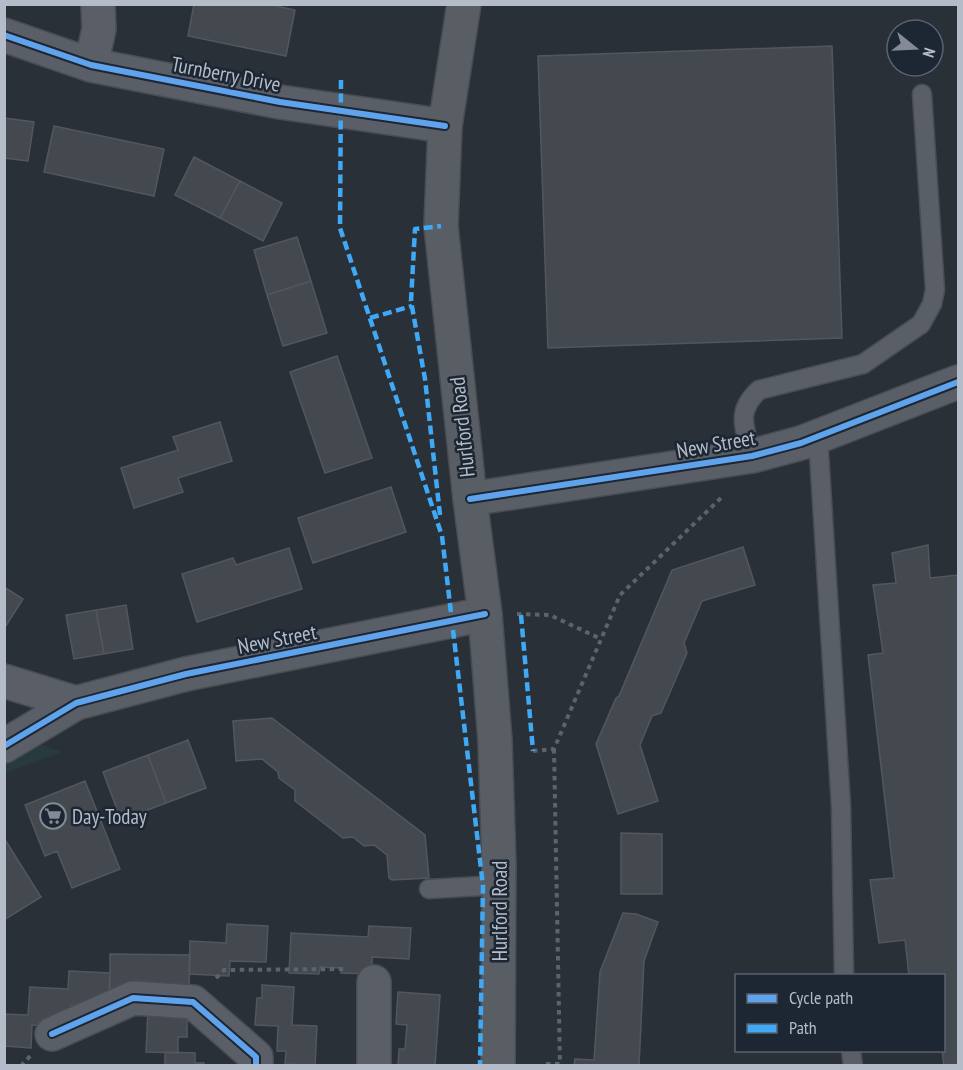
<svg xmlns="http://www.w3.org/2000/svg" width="963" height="1070" font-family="'PT Sans Narrow',sans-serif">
	<rect width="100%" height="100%" fill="#2a3038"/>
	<path fill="#273a3e" d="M 5,732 L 62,752 L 5,773 Z"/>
	<path fill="#444950" stroke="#52575f" stroke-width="1.5" d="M 194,4 L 267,4 L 295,10 L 286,56 L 188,36 Z
		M 832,46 L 842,338 L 548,348 L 538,56 Z
		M 4,118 L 34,122 L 28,161 L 4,158 Z
		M 54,126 L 164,149 L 154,196 L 44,172 Z
		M 194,157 L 240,181 L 220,218 L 175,195 Z
		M 240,181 L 282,203 L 263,241 L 220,218 Z
		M 297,237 L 311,281 L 267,295 L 254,250 Z
		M 311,281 L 327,333 L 283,346 L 267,295 Z
		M 337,356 L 372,458 L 325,473 L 290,372 Z
		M 220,422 L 232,461 L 178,478 L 183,492 L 134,508 L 121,468 L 178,450 L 173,437 Z
		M 391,487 L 406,532 L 313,563 L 298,518 Z
		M 928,545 L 930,578 L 958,575 L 958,1066 L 944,1066 L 942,1050 L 944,976 L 909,976 L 905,940 L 879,943 L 870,880 L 894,878 L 868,655 L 883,653 L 873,585 L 896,583 L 892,553 Z
		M 743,547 L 755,585 L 702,601 L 684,643 L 687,653 L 661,713 L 652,716 L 640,745 L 658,801 L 618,814 L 596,744 L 616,698 L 619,696 L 672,570 Z
		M 289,548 L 302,589 L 197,622 L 182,574 L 233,558 L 236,565 Z
		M 4,587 L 23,599 L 4,629 Z
		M 126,605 L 133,649 L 104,654 L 96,610 Z
		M 96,610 L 104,654 L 74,659 L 66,615 Z
		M 272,718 L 425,835 L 429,878 L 392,880 L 389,878 L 387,855 L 374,845 L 364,846 L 353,837 L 343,838 L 295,801 L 295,790 L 279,778 L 278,772 L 262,759 L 236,761 L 233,721 Z
		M 188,740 L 206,788 L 166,803 L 148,755 Z
		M 148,755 L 166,803 L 121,820 L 103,772 Z
		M 85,781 L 120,869 L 72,888 L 57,851 L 45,856 L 25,805 Z
		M 621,833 L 662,834 L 662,894 L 621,894 Z
		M 4,838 L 41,897 L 4,920 Z
		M 623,913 L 636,914 L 658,922 L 644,961 L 639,1066 L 574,1066 L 575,1059 L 594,1060 L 600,972 Z
		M 227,924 L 268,926 L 266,962 L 230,961 L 229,976 L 189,974 L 190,941 L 226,943 Z
		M 369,926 L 411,928 L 409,959 L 372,957 L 372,974 L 341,973 L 341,968 L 320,967 L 319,974 L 289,973 L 291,933 L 368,937 Z
		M 110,954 L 190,955 L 189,986 L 110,989 Z
		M 69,971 L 110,973 L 108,1007 L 71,1005 L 70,1028 L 32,1025 L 31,1048 L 4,1046 L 4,1014 L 28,1015 L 30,987 L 68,989 Z
		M 262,985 L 294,987 L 292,1025 L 317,1026 L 315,1066 L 285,1064 L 286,1051 L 277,1051 L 278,1026 L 255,1025 L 257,998 L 262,998 Z
		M 398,992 L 440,995 L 435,1066 L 398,1066 L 399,1049 L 405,1049 L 407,1025 L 396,1024 Z
		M 148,1011 L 187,1012 L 187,1037 L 178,1037 L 178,1053 L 146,1052 Z
		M 165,1052 L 195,1053 L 195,1063 L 204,1063 L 204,1066 L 165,1066 Z"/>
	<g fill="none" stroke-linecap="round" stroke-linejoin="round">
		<g stroke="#484c53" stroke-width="21">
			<path id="lane" d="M 818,437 L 841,806 L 844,976
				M 752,456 C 745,428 735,412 759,390 L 863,364 L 921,324 L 932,304 L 935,290 L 922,94
				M 429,889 L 500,885
				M 851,1050 L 853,1066"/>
		</g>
		<g stroke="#484c53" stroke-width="36">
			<path id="street" d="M 4,35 L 91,65 L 280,102 L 445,126
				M 91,65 L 99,29 L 98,4
				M 470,499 L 752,456 L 801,443 L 958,382
				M 4,681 L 76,703
				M 4,746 L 76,703 L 186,674 L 485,614
				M 52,1034 L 133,998 L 193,1002 L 256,1057 L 256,1066
				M 374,1066 L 374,982"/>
		</g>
		<g stroke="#484c53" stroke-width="36">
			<path id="secondary" d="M 464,4 L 445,126 L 441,226 L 470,499 L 485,614 L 495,740 L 499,865 L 498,1066"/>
		</g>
		<path stroke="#5d636a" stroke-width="4" stroke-dasharray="4.5 4.5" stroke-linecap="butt" d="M 517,614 L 550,615 L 601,639
			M 554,749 L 560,1066
			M 533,751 L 554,749 L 620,595 L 722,497
			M 216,978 L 224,970 L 346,969
			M 546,1064 L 560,1064
			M 21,1066 L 31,1055"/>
		<use href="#lane" stroke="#5a5e66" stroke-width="18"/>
		<use href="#street" stroke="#5a5e66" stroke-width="33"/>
		<use href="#secondary" stroke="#595d64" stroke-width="33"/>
		<path stroke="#3fa9f5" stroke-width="4.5" stroke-dasharray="9 4.5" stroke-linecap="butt" d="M 341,80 L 340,228 L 442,536 L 483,886 L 480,1066
			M 370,318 L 412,306
			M 440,515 L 425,379 L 411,301 L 415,229 L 441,226
			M 521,615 L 533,751
			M 546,1066 L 546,1064"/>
		<g stroke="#1d2633" stroke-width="10">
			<path id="cycleway" d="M 4,35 L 91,65 L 280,102 L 445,126
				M 470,499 L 752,456 L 801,443 L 958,382
				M 4,746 L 76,703 L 186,674 L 485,614
				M 52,1034 L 133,998 L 193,1002 L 256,1057 L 256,1066"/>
		</g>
		<use href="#cycleway" stroke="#60a3ed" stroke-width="6"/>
	</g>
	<defs>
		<g id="supermarket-ring" transform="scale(1.35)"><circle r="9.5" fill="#1d2633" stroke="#848b96" stroke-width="1.5"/><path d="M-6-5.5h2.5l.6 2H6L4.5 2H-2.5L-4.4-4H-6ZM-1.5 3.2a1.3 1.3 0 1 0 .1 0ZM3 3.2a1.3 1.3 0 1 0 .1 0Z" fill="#848b96"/></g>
	</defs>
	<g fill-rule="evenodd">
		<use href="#supermarket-ring" x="53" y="816"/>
	</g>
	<g text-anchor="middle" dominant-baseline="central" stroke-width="5" stroke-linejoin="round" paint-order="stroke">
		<g font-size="21" fill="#b4bcc9" stroke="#1d2633">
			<text transform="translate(226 74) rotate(11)">Turnberry Drive</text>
			<text transform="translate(462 427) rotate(-96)">Hurlford Road</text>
			<text transform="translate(716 444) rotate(-10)">New Street</text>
			<text transform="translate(277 639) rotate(-11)">New Street</text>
			<text transform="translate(499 911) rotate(-90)">Hurlford Road</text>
		</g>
		<g font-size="21" fill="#b4bcc9" stroke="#1d2633" text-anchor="start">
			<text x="72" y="816">Day-Today</text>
		</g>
	</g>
	<rect width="963" height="1070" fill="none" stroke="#b4bcc9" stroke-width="12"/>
	<rect x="735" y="974" width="210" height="78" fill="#1d2633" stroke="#59626f" stroke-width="1.5"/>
	<rect x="747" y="994" width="30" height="9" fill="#60a3ed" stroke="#59626f" stroke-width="1.5"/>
	<text x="789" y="1004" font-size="18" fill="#b4bcc9">Cycle path</text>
	<rect x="747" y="1024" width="30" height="9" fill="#3fa9f5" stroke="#59626f" stroke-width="1.5"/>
	<text x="789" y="1034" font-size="18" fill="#b4bcc9">Path</text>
	<g transform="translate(915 48) rotate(108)"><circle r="28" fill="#1d2633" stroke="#59626f" stroke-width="1.5"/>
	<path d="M0-4.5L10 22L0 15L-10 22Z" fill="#848b96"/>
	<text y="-9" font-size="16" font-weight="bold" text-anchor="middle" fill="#b4bcc9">N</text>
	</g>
</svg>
